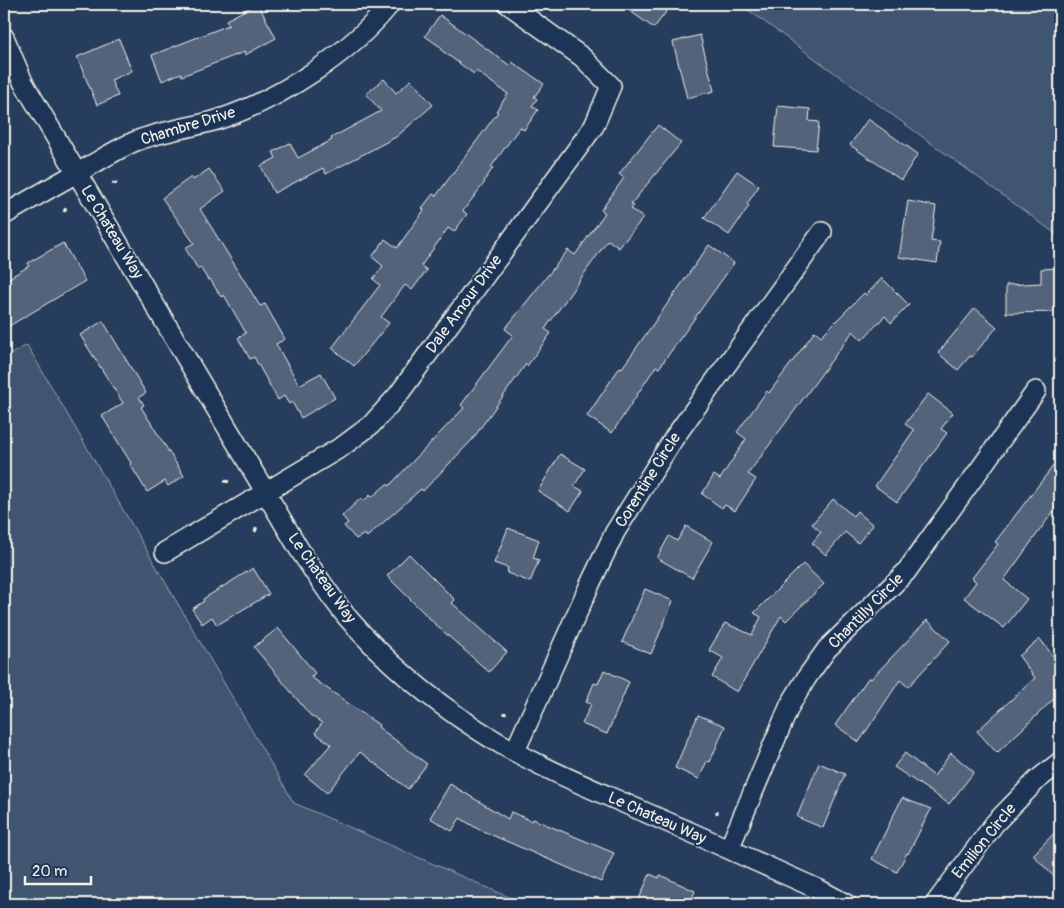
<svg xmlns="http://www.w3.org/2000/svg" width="1064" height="908" font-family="Pangolin,sans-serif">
	<rect width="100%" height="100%" fill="#263d5d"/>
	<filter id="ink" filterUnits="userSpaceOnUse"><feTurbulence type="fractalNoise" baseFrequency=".02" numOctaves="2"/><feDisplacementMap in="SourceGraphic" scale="10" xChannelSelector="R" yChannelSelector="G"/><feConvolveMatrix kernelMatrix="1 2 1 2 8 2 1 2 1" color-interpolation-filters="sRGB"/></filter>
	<g filter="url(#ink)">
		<path fill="#40546f" stroke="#9aa2ac" d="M 740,4 L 1060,4 L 1060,237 Z
			M 27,345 L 294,803 L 525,904 L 4,904 L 4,358 Z"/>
		<path fill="#52647b" stroke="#f4f1e8" d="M 257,4 L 258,4 L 276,38 L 245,55 L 244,52 L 182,76 L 181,73 L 162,81 L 152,55 L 229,25 L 226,20 Z
			M 620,4 L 672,4 L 654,28 Z
			M 440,15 L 509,65 L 512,62 L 544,84 L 534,97 L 537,99 L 532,106 L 538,110 L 524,130 L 520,127 L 491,167 L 493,168 L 484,181 L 485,182 L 463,211 L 467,214 L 454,232 L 448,228 L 421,266 L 427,270 L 412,290 L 405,285 L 381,317 L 389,323 L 354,366 L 332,348 L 380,285 L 373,279 L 383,266 L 372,257 L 385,239 L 397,248 L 424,210 L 422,208 L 433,194 L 436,196 L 498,112 L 496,111 L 508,94 L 476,71 L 474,74 L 441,50 L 442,48 L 425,36 Z
			M 700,35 L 714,91 L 687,98 L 673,42 Z
			M 119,39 L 132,71 L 111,80 L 118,96 L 97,105 L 77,57 Z
			M 384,79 L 396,93 L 411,80 L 433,105 L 396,137 L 326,174 L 323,168 L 274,193 L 261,166 L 276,158 L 273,152 L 290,143 L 298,158 L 332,140 L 331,138 L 381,111 L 366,94 Z
			M 778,106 L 810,109 L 809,121 L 819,122 L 816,150 L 774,147 Z
			M 868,119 L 918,154 L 901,180 L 850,145 Z
			M 658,125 L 681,143 L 631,204 L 634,206 L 631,209 L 643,218 L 619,248 L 608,240 L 545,329 L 551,333 L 527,366 L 526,364 L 472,440 L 423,491 L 421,489 L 367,537 L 365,534 L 356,539 L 344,526 L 348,523 L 342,516 L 361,498 L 364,501 L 370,495 L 372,497 L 387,484 L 389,486 L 464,408 L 461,405 L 513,335 L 505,329 L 568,250 L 575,255 L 605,213 L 601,210 L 624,178 L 619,174 Z
			M 209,169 L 225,191 L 200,209 L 260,306 L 265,304 L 285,339 L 276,344 L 299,385 L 321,373 L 335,398 L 301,418 L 292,402 L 289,404 L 284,396 L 278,400 L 254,357 L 250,359 L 238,338 L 246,333 L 224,295 L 221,297 L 210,279 L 208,280 L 200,267 L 198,269 L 185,248 L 194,243 L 162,198 L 191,177 L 193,180 Z
			M 737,171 L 759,186 L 747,204 L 749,206 L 729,235 L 704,218 Z
			M 908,201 L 936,206 L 931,241 L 940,242 L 937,263 L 899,257 Z
			M 63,243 L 85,281 L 4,329 L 4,281 L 29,266 L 28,263 Z
			M 709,245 L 734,263 L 659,368 L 656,366 L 612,433 L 587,416 L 620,367 L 622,368 Z
			M 1060,268 L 1060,312 L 1006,313 L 1006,285 L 1041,283 L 1041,269 Z
			M 882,278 L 909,305 L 891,323 L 885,316 L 862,340 L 853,331 L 748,474 L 756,479 L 735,511 L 725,505 L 722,508 L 702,494 L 714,475 L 720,479 L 746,439 L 737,432 L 767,391 L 769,393 L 815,331 L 821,336 L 864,293 L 866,295 Z
			M 975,308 L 997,327 L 972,357 L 970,356 L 958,370 L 938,353 Z
			M 103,321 L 146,393 L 139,397 L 144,405 L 141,407 L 184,476 L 168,486 L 165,481 L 147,492 L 130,464 L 131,463 L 102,416 L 123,403 L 80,335 Z
			M 928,394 L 953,413 L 941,429 L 947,433 L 897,502 L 875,486 L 914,430 L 905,424 Z
			M 560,454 L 585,469 L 574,486 L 583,491 L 570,511 L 538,491 Z
			M 1060,457 L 1060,502 L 1004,580 L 1027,599 L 1004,628 L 964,598 L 976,582 L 972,578 L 998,544 L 995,542 Z
			M 833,499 L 853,516 L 857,511 L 873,525 L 858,543 L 845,532 L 826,555 L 812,543 L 821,532 L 812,524 Z
			M 686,526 L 713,542 L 692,578 L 657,558 L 669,536 L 677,541 Z
			M 508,528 L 539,540 L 533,558 L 539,560 L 530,582 L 507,573 L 508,568 L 494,563 Z
			M 409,554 L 455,600 L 452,603 L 507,652 L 489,672 L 436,625 L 387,576 Z
			M 803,564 L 824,584 L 786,621 L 781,616 L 737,692 L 712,677 L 723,658 L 709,650 L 725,623 L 752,635 L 761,617 L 754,613 Z
			M 253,568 L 269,594 L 217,625 L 212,617 L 202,624 L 192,609 L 204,601 L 203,599 Z
			M 645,589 L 673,601 L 651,654 L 622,642 Z
			M 927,620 L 950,641 L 908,687 L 900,680 L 859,742 L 835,725 L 869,677 L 871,679 Z
			M 278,628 L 315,673 L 311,677 L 379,725 L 378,727 L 427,764 L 408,789 L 360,752 L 327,793 L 305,775 L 331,744 L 315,733 L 322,723 L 310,715 L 254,647 Z
			M 1040,639 L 1060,665 L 1060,693 L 997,753 L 977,731 L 1035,678 L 1019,656 Z
			M 604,670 L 629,682 L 607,734 L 582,724 L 591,704 L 586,702 L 594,683 L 598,684 Z
			M 698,715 L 725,726 L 710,762 L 707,761 L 699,779 L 675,768 Z
			M 905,753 L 934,776 L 951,753 L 974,772 L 949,804 L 894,767 Z
			M 819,763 L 845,774 L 823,828 L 797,817 Z
			M 450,784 L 508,819 L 511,812 L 532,821 L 533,819 L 614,853 L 601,882 L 478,829 L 460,818 L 452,831 L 430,818 Z
			M 902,798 L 931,809 L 908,854 L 907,853 L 897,872 L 872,859 Z
			M 1060,827 L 1060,883 L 1033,855 Z
			M 650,874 L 659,878 L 660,875 L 695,891 L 690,904 L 651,904 L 639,899 Z"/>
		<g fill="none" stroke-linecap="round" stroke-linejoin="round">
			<g stroke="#f4f1e8" stroke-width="22">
				<path id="minor" d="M 4,37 L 23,82 L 299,549 C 314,572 329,595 347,617 C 384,660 430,699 478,730 C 524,760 576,782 626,804 C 691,832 755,861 820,890 L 846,904
					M 4,215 C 31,199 58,183 86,168 C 102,159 119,148 136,141 C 164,130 192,128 220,119 C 280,99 351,53 390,4
					M 165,552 L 343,446 L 371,425 L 398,395 L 594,126 L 611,86 L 582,57 L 508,4
					M 515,751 L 591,582 L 615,532 L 674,438 L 822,232
					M 729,849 L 790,705 L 807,677 L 827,649 L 906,572 L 1036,391
					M 935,904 L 995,823 L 1037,780 L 1060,762"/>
			</g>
			<path stroke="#f4f1e8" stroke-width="3" stroke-dasharray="5 4" stroke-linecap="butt" d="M 112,183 L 118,184
				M 64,212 L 67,205
				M 224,481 L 230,482
				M 255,532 L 257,526
				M 505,712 L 505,715
				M 717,811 L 717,814"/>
			<use href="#minor" stroke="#1d3557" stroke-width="19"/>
		</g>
	</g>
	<g text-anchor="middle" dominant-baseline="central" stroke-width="4" stroke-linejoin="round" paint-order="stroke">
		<g font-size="16" fill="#f4f1e8" stroke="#1d3557">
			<text transform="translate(188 126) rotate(-17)">Chambre Drive</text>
			<text transform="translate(112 232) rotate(59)">Le Chateau Way</text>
			<text transform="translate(464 304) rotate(-54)">Dale Amour Drive</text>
			<text transform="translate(648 480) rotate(-58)">Corentine Circle</text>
			<text transform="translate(322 578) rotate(55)">Le Chateau Way</text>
			<text transform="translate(866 611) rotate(-45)">Chantilly Circle</text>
			<text transform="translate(657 818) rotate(24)">Le Chateau Way</text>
			<text transform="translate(984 841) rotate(-51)">Emilion Circle</text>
		</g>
	</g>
	<rect width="1064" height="908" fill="none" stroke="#1d3557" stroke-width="20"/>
	<rect x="10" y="10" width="1044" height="888" fill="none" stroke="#f4f1e8" stroke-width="2" filter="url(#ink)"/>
	<path d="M25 876v8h66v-8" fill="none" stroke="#f4f1e8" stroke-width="2.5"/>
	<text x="32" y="876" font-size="15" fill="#f4f1e8" stroke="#1d3557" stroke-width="4" paint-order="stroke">20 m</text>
</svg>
